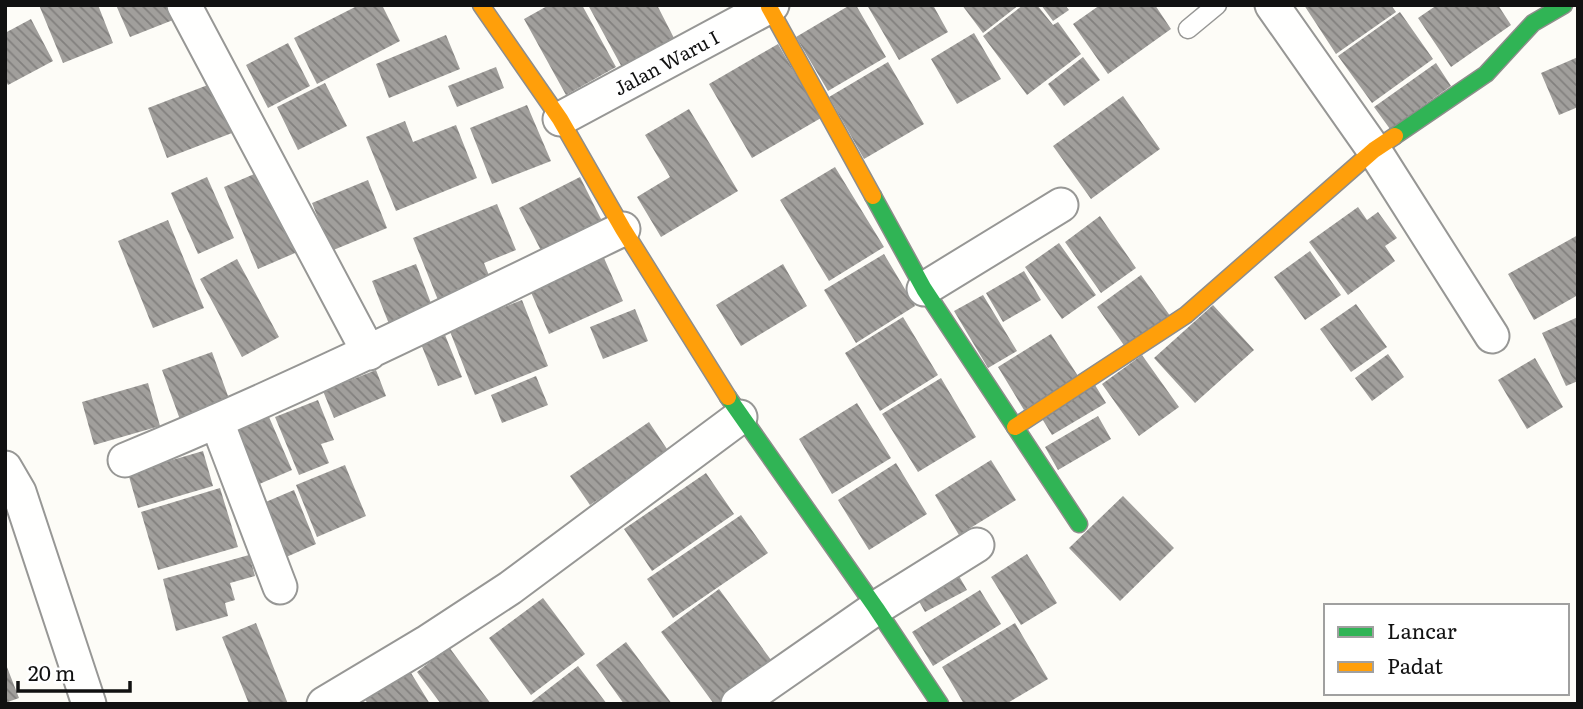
<svg xmlns="http://www.w3.org/2000/svg" width="1583" height="709" font-family="Literata,serif">
	<defs>
		<pattern id="building-back-hatch" width="6" height="6" patternUnits="userSpaceOnUse" patternTransform="scale(1.75)"><rect width="6" height="6" fill="#a19f9c"/><path d="M-1 5l2 2M0 0l6 6M5-1l2 2" fill="none" stroke="#82807e"/></pattern>
	</defs>
	<rect width="100%" height="100%" fill="#fdfcf7"/>
	<path fill="url(#building-back-hatch)" d="M 39,5 L 98,5 L 113,43 L 63,63 Z
		M 116,5 L 167,5 L 173,20 L 130,37 Z
		M 359,5 L 382,5 L 400,41 L 317,84 L 294,38 Z
		M 549,5 L 582,5 L 616,67 L 566,95 L 524,19 Z
		M 588,5 L 657,5 L 676,42 L 624,71 Z
		M 850,5 L 856,5 L 886,57 L 828,91 L 796,37 Z
		M 867,5 L 933,5 L 948,32 L 899,60 Z
		M 962,5 L 1019,5 L 983,33 Z
		M 1023,5 L 1037,5 L 1053,25 L 1058,22 L 1081,54 L 1027,95 L 983,36 Z
		M 1041,5 L 1065,5 L 1069,10 L 1053,21 Z
		M 1100,5 L 1155,5 L 1171,29 L 1108,74 L 1073,24 Z
		M 1304,5 L 1391,5 L 1396,12 L 1336,54 Z
		M 1437,5 L 1498,5 L 1511,25 L 1451,67 L 1418,18 Z
		M 1400,12 L 1433,59 L 1372,103 L 1338,56 Z
		M 31,19 L 53,61 L 8,85 L 5,79 L 5,33 Z
		M 974,33 L 1001,79 L 957,104 L 931,59 Z
		M 446,35 L 460,69 L 389,98 L 376,64 Z
		M 288,43 L 310,86 L 268,108 L 246,65 Z
		M 778,44 L 821,118 L 752,158 L 709,84 Z
		M 1083,57 L 1100,80 L 1064,106 L 1048,84 Z
		M 1578,57 L 1578,107 L 1559,115 L 1541,73 Z
		M 888,62 L 924,124 L 864,159 L 829,97 Z
		M 1436,63 L 1451,86 L 1390,129 L 1374,107 Z
		M 496,67 L 504,88 L 457,107 L 448,86 Z
		M 213,83 L 232,133 L 167,158 L 148,108 Z
		M 325,83 L 347,126 L 298,150 L 277,107 Z
		M 1123,96 L 1160,149 L 1091,199 L 1053,146 Z
		M 527,105 L 551,161 L 492,184 L 470,128 Z
		M 689,109 L 738,191 L 661,237 L 637,197 L 670,177 L 645,135 Z
		M 405,121 L 413,142 L 456,125 L 477,178 L 396,211 L 366,137 Z
		M 835,167 L 884,247 L 829,281 L 780,200 Z
		M 268,168 L 302,250 L 258,269 L 224,187 Z
		M 207,177 L 234,238 L 198,254 L 171,193 Z
		M 580,177 L 607,231 L 547,262 L 519,208 Z
		M 368,180 L 387,228 L 331,251 L 312,203 Z
		M 497,204 L 516,250 L 484,263 L 492,283 L 440,305 L 413,238 Z
		M 1358,207 L 1367,220 L 1378,212 L 1397,238 L 1385,246 L 1395,261 L 1348,295 L 1309,242 Z
		M 1100,216 L 1136,268 L 1101,293 L 1065,242 Z
		M 168,220 L 204,308 L 153,328 L 118,241 Z
		M 1578,235 L 1578,295 L 1534,320 L 1508,274 Z
		M 1059,243 L 1096,295 L 1062,319 L 1025,267 Z
		M 1310,251 L 1341,295 L 1305,320 L 1274,277 Z
		M 884,254 L 915,306 L 856,343 L 824,290 Z
		M 604,258 L 623,301 L 549,334 L 530,290 Z
		M 237,259 L 279,337 L 242,357 L 200,279 Z
		M 416,264 L 432,306 L 389,324 L 372,281 Z
		M 783,264 L 807,306 L 741,346 L 716,305 Z
		M 1024,271 L 1041,300 L 1003,322 L 986,293 Z
		M 1141,275 L 1173,320 L 1128,351 L 1097,307 Z
		M 983,295 L 1017,351 L 988,368 L 954,311 Z
		M 522,300 L 548,366 L 475,395 L 449,329 Z
		M 1356,304 L 1387,347 L 1351,372 L 1320,329 Z
		M 1213,305 L 1254,350 L 1195,403 L 1154,358 Z
		M 635,309 L 648,341 L 603,359 L 590,327 Z
		M 903,317 L 938,375 L 880,411 L 845,353 Z
		M 1578,317 L 1578,381 L 1566,386 L 1542,333 Z
		M 1051,334 L 1078,376 L 1024,410 L 998,367 Z
		M 445,335 L 462,377 L 438,386 L 421,344 Z
		M 212,352 L 232,407 L 182,425 L 162,370 Z
		M 1388,354 L 1404,377 L 1372,401 L 1355,378 Z
		M 1142,355 L 1179,407 L 1139,436 L 1102,384 Z
		M 1535,358 L 1563,407 L 1527,429 L 1498,380 Z
		M 376,370 L 386,396 L 334,418 L 323,391 Z
		M 536,376 L 548,405 L 502,423 L 491,395 Z
		M 941,378 L 976,437 L 918,472 L 882,414 Z
		M 148,383 L 160,426 L 94,445 L 82,402 Z
		M 1095,385 L 1106,403 L 1052,435 L 1041,417 Z
		M 318,400 L 334,440 L 321,444 L 329,463 L 299,475 L 275,417 Z
		M 857,403 L 891,458 L 832,494 L 799,439 Z
		M 1098,416 L 1111,439 L 1058,470 L 1045,447 Z
		M 269,417 L 292,470 L 257,485 L 235,432 Z
		M 649,422 L 669,452 L 590,505 L 570,476 Z
		M 203,451 L 213,486 L 138,508 L 128,473 Z
		M 991,460 L 1016,500 L 959,535 L 935,495 Z
		M 896,463 L 927,514 L 869,550 L 838,500 Z
		M 345,465 L 366,516 L 317,537 L 296,485 Z
		M 706,473 L 734,514 L 652,571 L 624,529 Z
		M 220,488 L 238,547 L 158,570 L 141,512 Z
		M 294,490 L 316,544 L 284,558 L 261,504 Z
		M 1123,496 L 1174,548 L 1120,601 L 1069,548 Z
		M 741,515 L 768,553 L 673,618 L 647,579 Z
		M 1027,554 L 1057,603 L 1021,625 L 991,577 Z
		M 249,555 L 255,576 L 230,583 L 235,600 L 225,603 L 228,616 L 176,631 L 163,579 Z
		M 952,564 L 967,590 L 925,612 L 911,587 Z
		M 719,589 L 774,664 L 720,704 L 714,704 L 661,632 Z
		M 980,590 L 1001,624 L 933,666 L 912,632 Z
		M 543,598 L 585,654 L 531,695 L 489,638 Z
		M 256,623 L 288,704 L 249,704 L 222,637 Z
		M 1015,623 L 1048,679 L 1006,704 L 964,704 L 942,667 Z
		M 626,642 L 672,704 L 624,704 L 596,665 Z
		M 449,647 L 491,704 L 441,704 L 417,672 Z
		M 5,662 L 19,698 L 5,703 Z
		M 578,666 L 607,704 L 529,704 Z
		M 408,668 L 430,704 L 368,704 L 363,696 Z"/>
	<g fill="none" stroke-linecap="round" stroke-linejoin="round">
		<g stroke="#979795" stroke-width="21">
			<path id="lane" d="M 1188,29 L 1217,5"/>
		</g>
		<g stroke="#979795" stroke-width="37">
			<path id="street" d="M 184,5 L 369,353
				M 1272,5 L 1374,150 L 1492,336
				M 560,119 L 772,5
				M 924,289 L 1061,205
				M 217,422 L 280,587
				M 125,460 C 295,390 458,309 623,229
				M 5,468 L 19,492 L 89,704
				M 324,704 L 426,643 L 510,588 L 740,417
				M 738,704 L 876,608 L 977,545"/>
		</g>
		<g stroke="#8e8d8b" stroke-width="19">
			<path id="fast" d="M 1395,136 L 1486,74 L 1533,23 L 1564,5
				M 873,196 L 924,289 L 1079,524
				M 728,397 L 876,608 L 940,704"/>
		</g>
		<g stroke="#8e8d8b" stroke-width="19">
			<path id="slow" d="M 481,5 L 560,119 L 623,229 L 728,397
				M 769,7 L 873,196
				M 1015,427 L 1186,315 L 1374,150 L 1395,136"/>
		</g>
		<use href="#lane" stroke="#fffffe" stroke-width="18"/>
		<use href="#street" stroke="#fffffe" stroke-width="33"/>
		<use href="#fast" stroke="#30b455" stroke-width="16"/>
		<use href="#slow" stroke="#ff9f0a" stroke-width="16"/>
	</g>
	<g text-anchor="middle" dominant-baseline="central" stroke-width="7" stroke-linejoin="round" paint-order="stroke">
		<g font-size="19" fill="#111" stroke="#fff">
			<text transform="translate(666 62) rotate(-28)">Jalan Waru I</text>
		</g>
	</g>
	<rect width="1583" height="709" fill="none" stroke="#111111" stroke-width="14"/>
	<rect x="1324" y="604" width="245" height="91" fill="#ffffff" stroke="#a0a0a0" stroke-width="2"/>
	<rect x="1338" y="627" width="35" height="10" fill="#30b455" stroke="#a0a0a0" stroke-width="2"/>
	<text x="1387" y="639" font-size="21" fill="#111111">Lancar</text>
	<rect x="1338" y="662" width="35" height="10" fill="#ff9f0a" stroke="#a0a0a0" stroke-width="2"/>
	<text x="1387" y="674" font-size="21" fill="#111111">Padat</text>
	<path d="M18 681v10h112v-10" fill="none" stroke="#111111" stroke-width="3.5"/>
	<text x="28" y="681" font-size="21" fill="#111111" stroke="#ffffff" stroke-width="5" paint-order="stroke">20 m</text>
</svg>
